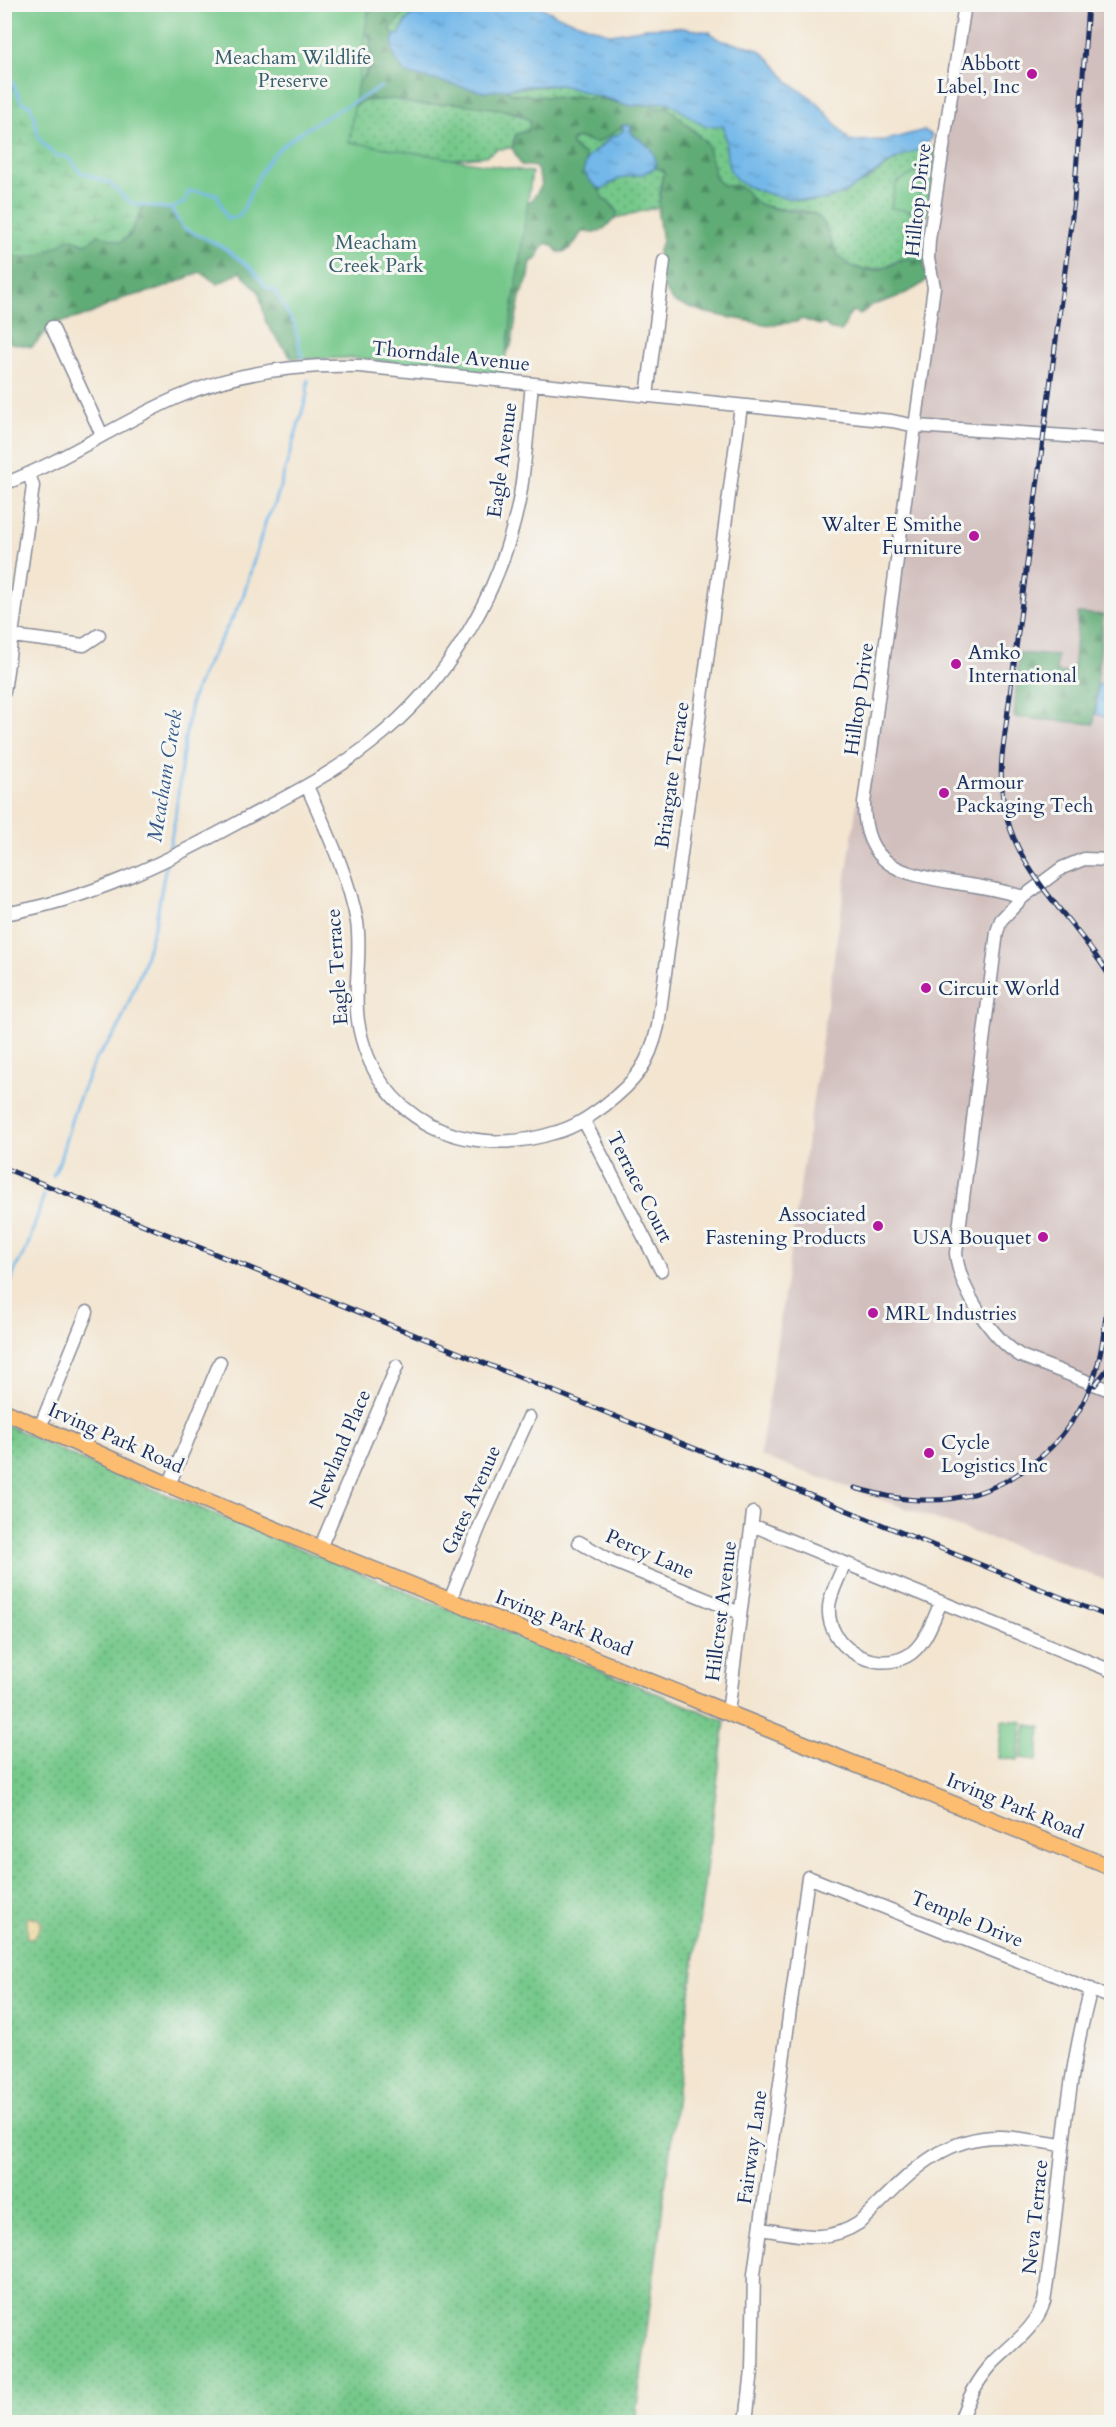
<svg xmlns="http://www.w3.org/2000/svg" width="1116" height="2427" font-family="Cardo,serif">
	<defs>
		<pattern id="grass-dots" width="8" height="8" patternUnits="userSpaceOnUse" patternTransform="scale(1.5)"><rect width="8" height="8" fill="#75c88a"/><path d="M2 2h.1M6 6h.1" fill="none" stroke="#5fa374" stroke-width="1.8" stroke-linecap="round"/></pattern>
		<pattern id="forest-firs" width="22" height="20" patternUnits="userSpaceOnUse" patternTransform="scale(1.5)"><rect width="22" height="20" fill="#60ac76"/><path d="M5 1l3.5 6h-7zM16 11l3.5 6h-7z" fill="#4e8c64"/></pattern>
		<pattern id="wetland-marsh" width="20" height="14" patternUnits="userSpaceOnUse" patternTransform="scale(1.5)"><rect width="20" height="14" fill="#75c88a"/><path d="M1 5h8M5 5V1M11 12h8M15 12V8" fill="none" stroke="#5fa374"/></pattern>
		<pattern id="sand-dots" width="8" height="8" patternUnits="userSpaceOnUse" patternTransform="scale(1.5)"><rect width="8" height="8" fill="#eeda9e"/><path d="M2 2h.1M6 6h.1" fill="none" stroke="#ccbb8a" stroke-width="1.8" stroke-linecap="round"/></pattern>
		<pattern id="water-ripples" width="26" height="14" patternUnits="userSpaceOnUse" patternTransform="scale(1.5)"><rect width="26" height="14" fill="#73b8e9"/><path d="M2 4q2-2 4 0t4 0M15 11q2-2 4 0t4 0" fill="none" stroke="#5e96c0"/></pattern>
	</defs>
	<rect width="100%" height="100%" fill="#f6f6f2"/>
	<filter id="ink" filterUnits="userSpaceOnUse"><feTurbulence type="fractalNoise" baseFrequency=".0167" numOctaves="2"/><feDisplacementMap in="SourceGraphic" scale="12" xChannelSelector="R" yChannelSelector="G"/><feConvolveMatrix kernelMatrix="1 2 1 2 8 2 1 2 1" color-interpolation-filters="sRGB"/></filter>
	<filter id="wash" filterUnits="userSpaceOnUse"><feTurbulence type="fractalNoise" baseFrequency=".008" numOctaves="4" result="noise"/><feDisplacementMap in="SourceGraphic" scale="24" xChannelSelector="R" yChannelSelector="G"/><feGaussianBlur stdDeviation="1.35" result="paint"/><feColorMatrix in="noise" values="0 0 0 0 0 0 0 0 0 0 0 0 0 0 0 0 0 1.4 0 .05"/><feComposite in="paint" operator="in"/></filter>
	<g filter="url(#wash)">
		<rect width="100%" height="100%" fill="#f3e5d0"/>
		<path fill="#d1bfbd" d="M 964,5 L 1111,5 L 1111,1582 L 760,1456 L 931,305 L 928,259 Z"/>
		<path fill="url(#grass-dots)" stroke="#487c74" stroke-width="1.5" d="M 404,5 L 423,5 L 406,21 L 399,35 L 394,35 L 390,29 L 401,16 Z
			M 561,85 L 595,94 L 589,99 L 576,96 L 563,98 L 510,94 L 506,89 Z
			M 396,99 C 415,105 430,103 451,103 C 474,102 511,109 531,121 L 528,131 L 516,134 L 512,148 L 497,149 L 486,156 L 280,175 L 321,129 L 362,101 Z
			M 659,102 C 685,103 695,128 723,126 C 728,141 724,158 731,171 C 737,183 751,186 762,190 C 781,196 801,204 821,200 C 833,198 848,190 860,184 C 878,175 915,138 937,149 L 924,239 L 926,264 L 900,259 C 879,273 850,275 835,251 C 827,238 829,224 816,215 C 801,206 777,212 761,205 C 740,196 754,184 723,186 L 716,179 L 713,167 L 696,132 L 681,121 L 667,106 L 656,109 L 652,104 Z
			M 623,125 L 623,131 C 618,135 614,135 609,139 C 600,145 593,152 586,160 L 585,155 L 578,151 L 571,143 L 573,139 L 580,138 L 596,143 L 612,134 Z
			M 655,168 L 663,169 L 665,173 L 662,177 L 659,207 L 616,218 L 617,211 L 610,203 L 602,198 L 600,189 L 603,189 L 620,178 L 642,174 Z
			M 5,1424 L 79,1459 L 725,1721 L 635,2422 L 5,2422 Z"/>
		<path fill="url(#forest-firs)" stroke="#3e6e6a" stroke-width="1.5" d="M 379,5 L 404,5 L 402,16 L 390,29 L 394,35 C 390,49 397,62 405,73 L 484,92 L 506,89 L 511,94 L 563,98 L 576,96 L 589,99 L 595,94 C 612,103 632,108 652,104 L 657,109 L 667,106 L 707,144 L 716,179 L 723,186 C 755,184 741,197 762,205 C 777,211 798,211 814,214 C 832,224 828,247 843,260 C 854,271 874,273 887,267 C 904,261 902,255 922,261 L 928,278 C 920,289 893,299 880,303 C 877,304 873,304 870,306 C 865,310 866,312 859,314 L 853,311 C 846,315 847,325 841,331 L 831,330 L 825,324 L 819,325 L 802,319 L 796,322 L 769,325 L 707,313 L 674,302 L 664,288 L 658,267 L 658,253 L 662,241 L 658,215 L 662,177 L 665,173 L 663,170 L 655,168 L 656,164 L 630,134 L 631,126 L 623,125 L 612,134 L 596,143 L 580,138 L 573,139 L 571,143 L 578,151 L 585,155 C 589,171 581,177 600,189 L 602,198 L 610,203 L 617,212 L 616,218 L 600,232 L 582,232 C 575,241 572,253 558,252 L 552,245 L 547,243 L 540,250 L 538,258 L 531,262 L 529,277 L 520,297 L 511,346 L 501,361 L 494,224 L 532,200 L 542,185 L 536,167 L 521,165 L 512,148 L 516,134 L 528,131 L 531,121 L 520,114 L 499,109 L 453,103 L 428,105 L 412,104 L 395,99 L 362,101 L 321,129 L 355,358 L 291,358 L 266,323 L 259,292 L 240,272 L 218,284 L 200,272 L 161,289 L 124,298 L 88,315 L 54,324 L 32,347 L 5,342 L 5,260 L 9,255 C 33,263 51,251 70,238 L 85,244 L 99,235 L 129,237 L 136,219 L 144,206 C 154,205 161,209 171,209 L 183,228 L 367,74 L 372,54 L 369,35 L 358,32 L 359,20 Z
			M 1078,613 L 1103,615 L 1094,724 L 1014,717 L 1019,653 L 1057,656 L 1056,672 L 1073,673 Z"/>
		<path fill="url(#wetland-marsh)" stroke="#487c74" stroke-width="1.5" d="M 13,5 L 379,5 L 359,20 L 358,32 L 369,35 C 374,63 368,72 351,93 L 183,228 L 171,210 C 161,209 154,205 144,206 C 136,218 133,235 121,242 L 99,235 L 86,244 L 70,238 C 51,251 33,263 9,255 L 5,260 L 4,49 Z"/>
		<path fill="url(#sand-dots)" stroke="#84847e" stroke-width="1.5" d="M 28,1917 L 40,1919 L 42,1924 C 38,1930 36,1939 27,1938 L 28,1929 L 26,1919 Z"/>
		<path fill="#75c88a" stroke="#487c74" stroke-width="1.5" d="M 5,4 L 369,5 L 349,142 L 532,172 L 503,375 L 355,358 L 302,359 L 295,326 L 274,290 L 266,287 L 251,268 L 221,246 L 183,228 L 171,210 L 135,204 L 126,199 L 110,183 L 80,172 L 71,160 L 64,156 L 55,156 L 40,140 L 36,129 L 35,118 L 30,105 L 21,102 L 15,88 L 5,87 Z
			M 922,169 L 917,212 L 891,208 L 896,183 Z
			M 1002,1720 L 1023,1722 L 1018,1760 L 998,1758 Z
			M 1026,1725 L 1041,1727 L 1037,1760 L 1021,1758 Z"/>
		<path fill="url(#water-ripples)" stroke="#4774a4" stroke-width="1.5" d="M 423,4 L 537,5 L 558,16 L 611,34 L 646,28 L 676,27 L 710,32 C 722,47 742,41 757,49 C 772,57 779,72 790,83 C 796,89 806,93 813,99 C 827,112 837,127 850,141 L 887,140 L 924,130 L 932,135 L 932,139 L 929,140 L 928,146 C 913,152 898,157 886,165 C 865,179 846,197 821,200 C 802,202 784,198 766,193 C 753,189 737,184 731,172 C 724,158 728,141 723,126 L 704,126 L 668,102 L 631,106 L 561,85 L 529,86 L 484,92 L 405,73 C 396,61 389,51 394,35 L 399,35 L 406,21 Z
			M 623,125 L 631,126 L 631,134 C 643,141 659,151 655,168 L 642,174 L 620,178 L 603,189 C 594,187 589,180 584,172 C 587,153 590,156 603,145 C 609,140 603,142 610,138 C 615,135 618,135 623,131 Z
			M 1098,684 L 1111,685 L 1111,719 L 1096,714 Z"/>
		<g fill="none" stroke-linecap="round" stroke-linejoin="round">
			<path stroke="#73b8e9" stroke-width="3" d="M 4,49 L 8,71 L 21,102 L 30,105 L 35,118 L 36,129 L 40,140 L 55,156 L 64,156 L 71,160 L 80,172 L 110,183 L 126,199 L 135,204 L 171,209 L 183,228 L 221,246 L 251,268 L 266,287 L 274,290 L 295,326 L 302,359
				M 171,209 L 185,202 L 189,191 L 217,194 L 227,219 L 240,216 C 250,195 260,167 277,151 C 300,128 352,104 381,87
				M 168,854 L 175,819 L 184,743 L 192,698 L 204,670 L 242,600 L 266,520 L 275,504 L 307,395 L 308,380
				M 53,1176 L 59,1163 L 74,1111 L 95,1060 L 117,1031 L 142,969 L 156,920 L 166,864
				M 4,1302 L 16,1267 L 27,1248 L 44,1195"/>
		</g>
	</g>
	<g filter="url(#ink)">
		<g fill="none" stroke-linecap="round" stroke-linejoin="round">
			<g stroke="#878a97" stroke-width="15">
				<path id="minor" d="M 965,4 L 929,240 L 928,259 L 934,287 L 864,803 C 864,868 903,874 956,883 C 979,886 1001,890 1023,897
					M 1084,4 L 1112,6
					M 52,327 L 102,435
					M 647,396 L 664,261
					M 4,484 C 64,461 117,424 176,398 C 234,372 296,364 359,366 L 892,421 L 916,426 L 1112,439
					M 12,636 L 84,645 L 99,635
					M 4,692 L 33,486 L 29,474
					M 307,786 C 326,830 348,874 357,922 C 362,955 353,988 358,1021 C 374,1120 466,1162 557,1132 C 575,1127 589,1117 604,1106 C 635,1082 649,1065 658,1026 L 741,406
					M 1112,860 L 1084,859 L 1062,868 L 1023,897 L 1001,920 L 997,932 L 956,1253 C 959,1288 991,1338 1021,1356 L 1112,1391
					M 4,914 C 90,899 164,863 239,822 C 284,798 331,775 371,743 C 447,684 500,595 519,501 C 526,463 528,422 532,384
					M 584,1121 L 661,1270
					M 40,1427 L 87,1312
					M 169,1485 L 220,1362
					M 752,1525 L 845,1563
					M 579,1542 L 612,1561 L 740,1613
					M 320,1548 L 397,1366
					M 845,1563 L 941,1602 C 933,1620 925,1646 907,1656 C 873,1674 826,1646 829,1607 C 830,1593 840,1576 845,1563 Z
					M 450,1600 L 483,1518 L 529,1417
					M 941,1602 L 1112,1671
					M 728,1713 L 753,1513
					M 761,2229 C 797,2234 826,2245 859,2223 C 902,2183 937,2135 1002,2137 C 1022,2138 1042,2142 1062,2145
					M 746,2422 L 752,2371 L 754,2274 L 808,1877 L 1112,1998
					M 960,2422 C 967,2400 978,2379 994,2362 C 1013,2343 1035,2329 1044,2302 C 1061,2198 1062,2092 1091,1989"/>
			</g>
			<g stroke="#878a97" stroke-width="18">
				<path id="major" d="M 4,1411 L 169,1485 L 320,1548 L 1112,1868"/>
			</g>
			<use href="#minor" stroke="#fff" stroke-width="12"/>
			<use href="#major" stroke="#fcbd6f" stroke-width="15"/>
			<g stroke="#1b2f5e" stroke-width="5">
				<path id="rail" d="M 1088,4 L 1074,201 L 1002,756 C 993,860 1064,901 1112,980
					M 4,1168 L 1112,1618
					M 1095,1385 L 1112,1363
					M 855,1488 C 877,1494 899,1500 922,1500 C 1003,1503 1073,1447 1096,1371 C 1106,1336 1107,1297 1112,1262"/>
			</g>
			<use href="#rail" stroke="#f6f6f2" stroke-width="3" stroke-dasharray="9" stroke-linecap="butt"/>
		</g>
	</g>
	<g fill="#b5179e" stroke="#f6f6f2" stroke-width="2">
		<circle cx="1032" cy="74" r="6"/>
		<circle cx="974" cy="536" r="6"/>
		<circle cx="956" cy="664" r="6"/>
		<circle cx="944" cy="793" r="6"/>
		<circle cx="926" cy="988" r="6"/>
		<circle cx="878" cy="1226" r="6"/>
		<circle cx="1043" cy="1237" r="6"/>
		<circle cx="873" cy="1313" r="6"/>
		<circle cx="929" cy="1453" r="6"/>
	</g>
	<g text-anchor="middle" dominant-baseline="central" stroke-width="6" stroke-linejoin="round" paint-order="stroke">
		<g font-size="20" fill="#365d6b" stroke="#f6f6f2">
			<text x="293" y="57">Meacham Wildlife<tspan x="293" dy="23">Preserve</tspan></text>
			<text x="376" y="242">Meacham<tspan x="376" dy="23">Creek Park</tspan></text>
		</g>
		<g font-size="20" fill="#1b2f5e" stroke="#f6f6f2" text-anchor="start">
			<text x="1020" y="63" text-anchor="end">Abbott<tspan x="1020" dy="23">Label, Inc</tspan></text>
			<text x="962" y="524" text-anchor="end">Walter E Smithe<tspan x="962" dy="23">Furniture</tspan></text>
			<text x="968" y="652">Amko<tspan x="968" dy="23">International</tspan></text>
			<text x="956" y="782">Armour<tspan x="956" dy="23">Packaging Tech</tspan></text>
			<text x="938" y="988">Circuit World</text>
			<text x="866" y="1214" text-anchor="end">Associated<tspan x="866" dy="23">Fastening Products</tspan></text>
			<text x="1031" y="1237" text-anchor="end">USA Bouquet</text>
			<text x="885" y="1313">MRL Industries</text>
			<text x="941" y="1442">Cycle<tspan x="941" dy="23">Logistics Inc</tspan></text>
		</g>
		<g font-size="20" fill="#1b2f5e" stroke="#f6f6f2">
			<text transform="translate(918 200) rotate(-84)">Hilltop Drive</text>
			<text transform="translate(451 356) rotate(6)">Thorndale Avenue</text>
			<text transform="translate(502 460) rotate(-82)">Eagle Avenue</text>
			<text transform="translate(859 699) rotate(-82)">Hilltop Drive</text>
			<text transform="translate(672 775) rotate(-82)">Briargate Terrace</text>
			<text transform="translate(337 967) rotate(-94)">Eagle Terrace</text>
			<text transform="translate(640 1187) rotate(63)">Terrace Court</text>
			<text transform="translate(116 1438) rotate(24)">Irving Park Road</text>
			<text transform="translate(340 1449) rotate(-67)">Newland Place</text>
			<text transform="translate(471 1500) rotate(-66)">Gates Avenue</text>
			<text transform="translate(650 1554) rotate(24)">Percy Lane</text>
			<text transform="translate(721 1611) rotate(-83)">Hillcrest Avenue</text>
			<text transform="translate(564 1623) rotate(22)">Irving Park Road</text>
			<text transform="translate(1015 1806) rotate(22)">Irving Park Road</text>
			<text transform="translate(967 1919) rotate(22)">Temple Drive</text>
			<text transform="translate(752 2147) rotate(-82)">Fairway Lane</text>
			<text transform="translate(1035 2217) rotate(-84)">Neva Terrace</text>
		</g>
		<g font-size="21" font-style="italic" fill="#355888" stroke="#f6f6f2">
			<text transform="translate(165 776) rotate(-81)">Meacham Creek</text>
		</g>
	</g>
	<rect width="1116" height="2427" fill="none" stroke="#f6f6f2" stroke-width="24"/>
</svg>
